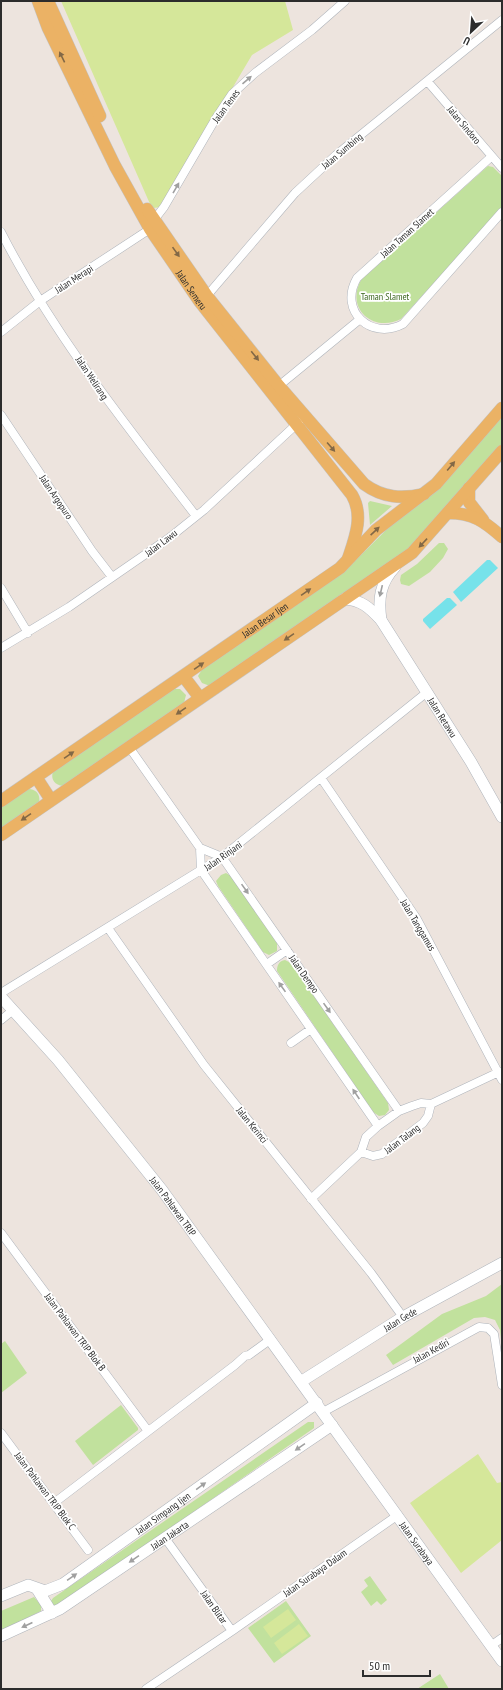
<svg xmlns="http://www.w3.org/2000/svg" width="503" height="1690" font-family="'PT Sans Narrow',sans-serif">
	<rect width="100%" height="100%" fill="#ede4de"/>
	<path fill="#c1e19d" d="M 488,166 L 493,167 L 502,176 L 502,208 L 401,319 C 374,333 345,309 361,280 Z
		M 502,415 L 502,446 L 421,540 L 210,686 L 202,683 L 198,676 L 203,668 L 346,569 L 359,557 Z
		M 370,501 L 392,506 L 370,525 L 368,503 Z
		M 439,543 L 444,543 L 448,549 L 443,558 L 430,572 L 409,586 L 401,584 L 400,580 L 401,575 L 417,564 Z
		M 173,689 L 180,689 L 186,695 L 184,703 L 64,786 C 56,786 50,780 53,772 Z
		M 27,789 C 35,788 41,794 39,802 L 1,830 L 1,805 Z
		M 226,873 L 231,876 L 277,943 L 277,951 L 269,955 L 263,952 L 218,886 L 216,881 L 221,875 Z
		M 285,960 L 291,963 L 388,1103 L 389,1110 L 385,1115 L 379,1116 L 373,1112 L 277,971 C 277,965 279,961 285,960 Z
		M 502,1284 L 502,1349 L 500,1330 L 495,1320 L 485,1317 L 474,1318 L 393,1365 L 386,1355 L 442,1314 L 486,1296 Z
		M 5,1341 L 27,1373 L 1,1393 L 1,1344 Z
		M 121,1405 L 138,1428 L 138,1430 L 93,1465 L 75,1441 Z
		M 308,1422 L 314,1422 L 314,1428 L 93,1582 L 57,1605 L 53,1605 L 51,1601 L 53,1598 Z
		M 370,1576 L 387,1600 L 381,1605 L 377,1601 L 371,1606 L 361,1592 L 368,1586 L 364,1580 Z
		M 34,1597 L 41,1605 L 41,1611 L 1,1631 L 1,1611 Z
		M 286,1601 L 311,1636 L 274,1663 L 248,1628 Z
		M 440,1674 L 449,1689 L 417,1689 Z"/>
	<path fill="#d5e79a" d="M 61,1 L 285,1 L 293,30 L 252,55 L 164,203 L 160,207 L 154,208 L 150,204 Z
		M 478,1454 L 497,1483 L 502,1482 L 502,1540 L 461,1573 L 410,1503 Z
		M 288,1609 L 296,1620 L 271,1638 L 263,1627 Z
		M 299,1624 L 308,1636 L 282,1654 L 274,1643 Z"/>
	<path fill="#76e2ea" d="M 487,560 L 490,560 L 498,568 L 461,602 L 453,592 Z
		M 447,598 L 450,598 L 457,605 L 430,629 L 423,621 L 423,619 Z"/>
	<g fill="none" stroke-linecap="round" stroke-linejoin="round">
		<g stroke="#afb4bb" stroke-width="9">
			<path id="street" d="M 428,82 L 502,168
				M 491,157 L 357,278 C 338,311 371,341 403,324 L 502,212
				M 154,220 L 164,207 L 216,118 L 232,94 L 255,73 L 312,30 L 345,1
				M 1,232 C 53,334 126,425 196,516
				M 205,298 L 295,193 L 336,155 L 502,20
				M 1,332 L 40,301 L 150,229
				M 275,389 L 359,320
				M 1,415 L 92,551 L 112,577
				M 1,588 L 28,633
				M 1,648 L 69,607 L 169,538 L 204,510 L 299,422
				M 129,747 L 200,848 L 201,870 L 378,1126
				M 321,778 L 417,919 L 502,1080
				M 200,848 L 222,857 L 399,1111
				M 108,928 L 204,1065 L 371,1273 L 403,1317
				M 267,964 L 287,950
				M 1,993 L 222,857 L 426,693
				M 1,1020 L 13,1010
				M 291,1043 L 311,1029
				M 361,1152 L 373,1156 L 382,1154 L 423,1123 L 428,1116 L 431,1104
				M 311,1199 L 361,1152 L 366,1137 L 378,1126 L 399,1111 L 412,1106 L 421,1103 L 431,1104 L 499,1072
				M 1,1233 L 148,1431
				M 323,1412 L 479,1327 L 488,1328 L 494,1334 L 502,1385
				M 1,1433 L 88,1550
				M 54,1503 L 235,1365 L 245,1356 L 249,1355 L 271,1339
				M 232,1631 L 398,1515
				M 492,1645 L 502,1638
				M 146,1689 L 232,1631 L 165,1538"/>
		</g>
		<g stroke="#afb4bb" stroke-width="12">
			<g id="secondary">
				<path id="s1" d="M 344,599 C 361,600 369,607 381,620 L 471,762 L 502,817"/>
				<path d="M 381,620 C 378,599 380,583 395,567"/>
				<path id="s2" d="M 1,997 L 58,1060 L 162,1190 L 502,1661"/>
				<path id="s3" d="M 302,1381 L 403,1317 L 502,1263"/>
				<path d="M 37,1589 L 52,1613"/>
				<path id="s4" d="M 1,1596 L 28,1585 L 45,1591 L 63,1584 L 317,1403"/>
				<path id="s5" d="M 1,1636 L 60,1609 L 332,1425"/>
			</g>
		</g>
		<g stroke="#c4c4c4" stroke-width="13">
			<g id="primary">
				<path id="s6" d="M 38,1 L 48,28 L 115,166 L 150,229 L 200,302 L 352,495 C 364,516 355,538 348,559"/>
				<path d="M 48,1 L 100,116"/>
				<path d="M 147,209 L 207,296 L 279,386 L 364,484 C 383,498 402,499 424,494"/>
				<path d="M 469,488 L 469,502 L 483,520"/>
				<path d="M 448,513 C 473,513 484,521 502,537"/>
				<path d="M 184,677 L 200,698"/>
				<path d="M 36,777 L 51,800"/>
				<path id="s7" d="M 1,801 L 340,568 L 376,530 L 436,484 L 502,408"/>
				<path d="M 1,835 L 412,553 L 502,451"/>
			</g>
		</g>
		<use href="#street" stroke="#fff" stroke-width="8"/>
		<use href="#secondary" stroke="#fff" stroke-width="11"/>
		<use href="#primary" stroke="#ebb265" stroke-width="12"/>
	</g>
	<defs><path id="oneway-solid" d="M-6-.8H1V-3.2L6.5 0L1 3.2V.8H-6Z"/></defs>
	<g fill="#826846">
		<use href="#oneway-solid" transform="translate(62 57) rotate(-116)"/>
		<use href="#oneway-solid" transform="translate(176 252) rotate(55)"/>
		<use href="#oneway-solid" transform="translate(255 356) rotate(51)"/>
		<use href="#oneway-solid" transform="translate(331 447) rotate(49)"/>
		<use href="#oneway-solid" transform="translate(451 466) rotate(-50)"/>
		<use href="#oneway-solid" transform="translate(375 531) rotate(-43)"/>
		<use href="#oneway-solid" transform="translate(423 543) rotate(133)"/>
		<use href="#oneway-solid" transform="translate(306 592) rotate(-35)"/>
		<use href="#oneway-solid" transform="translate(289 637) rotate(146)"/>
		<use href="#oneway-solid" transform="translate(199 666) rotate(-35)"/>
		<use href="#oneway-solid" transform="translate(181 711) rotate(145)"/>
		<use href="#oneway-solid" transform="translate(69 755) rotate(-34)"/>
		<use href="#oneway-solid" transform="translate(26 817) rotate(146)"/>
	</g>
	<g fill="#a0a0a0">
		<use href="#oneway-solid" transform="translate(247 80) rotate(-41)"/>
		<use href="#oneway-solid" transform="translate(176 188) rotate(-60)"/>
		<use href="#oneway-solid" transform="translate(381 591) rotate(103)"/>
		<use href="#oneway-solid" transform="translate(245 889) rotate(55)"/>
		<use href="#oneway-solid" transform="translate(282 987) rotate(-125)"/>
		<use href="#oneway-solid" transform="translate(327 1008) rotate(55)"/>
		<use href="#oneway-solid" transform="translate(356 1094) rotate(-124)"/>
		<use href="#oneway-solid" transform="translate(300 1447) rotate(146)"/>
		<use href="#oneway-solid" transform="translate(201 1486) rotate(-36)"/>
		<use href="#oneway-solid" transform="translate(134 1559) rotate(146)"/>
		<use href="#oneway-solid" transform="translate(72 1577) rotate(-35)"/>
		<use href="#oneway-solid" transform="translate(27 1625) rotate(155)"/>
	</g>
	<g text-anchor="middle" dominant-baseline="central" stroke-width="3.5" stroke-linejoin="round" paint-order="stroke">
		<g font-size="10" fill="#2c2c2c" stroke="#fff">
			<text transform="translate(226 106) rotate(-54)">Jalan Tenes</text>
			<text transform="translate(464 125) rotate(50)">Jalan Sindoro</text>
			<text transform="translate(342 151) rotate(-40)">Jalan Sumbing</text>
			<text transform="translate(407 233) rotate(-42)">Jalan Taman Slamet</text>
			<text transform="translate(74 279) rotate(-33)">Jalan Merapi</text>
			<text stroke="none"><textPath href="#s6" startOffset="328">Jalan Semeru</textPath></text>
			<text transform="translate(92 378) rotate(56)">Jalan Welirang</text>
			<text transform="translate(56 497) rotate(56)">Jalan Argopuro</text>
			<text transform="translate(161 543) rotate(-37)">Jalan Lawu</text>
			<text stroke="none"><textPath href="#s7" startOffset="320">Jalan Besar Ijen</textPath></text>
			<text stroke="none"><textPath href="#s1" startOffset="159">Jalan Retawu</textPath></text>
			<text transform="translate(223 856) rotate(-35)">Jalan Rinjani</text>
			<text transform="translate(418 925) rotate(59)">Jalan Tanggamus</text>
			<text transform="translate(304 974) rotate(55)">Jalan Dempo</text>
			<text transform="translate(252 1125) rotate(51)">Jalan Kerinci</text>
			<text transform="translate(402 1139) rotate(-37)">Jalan Talang</text>
			<text stroke="none"><textPath href="#s2" startOffset="271">Jalan Pahlawan TRIP</textPath></text>
			<text stroke="none"><textPath href="#s3" startOffset="116">Jalan Gede</textPath></text>
			<text transform="translate(75 1332) rotate(53)">Jalan Pahlawan TRIP Blok B</text>
			<text transform="translate(431 1351) rotate(-29)">Jalan Kediri</text>
			<text transform="translate(45 1491) rotate(53)">Jalan Pahlawan TRIP Blok C</text>
			<text stroke="none"><textPath href="#s4" startOffset="189">Jalan Simpang Ijen</textPath></text>
			<text stroke="none"><textPath href="#s5" startOffset="197">Jalan Jakarta</textPath></text>
			<text stroke="none"><textPath href="#s2" startOffset="687">Jalan Surabaya</textPath></text>
			<text transform="translate(315 1573) rotate(-35)">Jalan Surabaya Dalam</text>
			<text transform="translate(214 1607) rotate(55)">Jalan Blitar</text>
		</g>
		<g font-size="10" fill="#3b661e" stroke="#fff">
			<text x="385" y="296">Taman Slamet</text>
		</g>
	</g>
	<rect width="503" height="1690" fill="none" stroke="#2c2c2c" stroke-width="4"/>
	<g transform="translate(471 32) rotate(206)" stroke="#ffffff" stroke-width="3" paint-order="stroke">
	<path d="M0-3L7 15L0 10L-7 15Z" fill="#2c2c2c"/>
	<text y="-6" font-size="11" font-weight="bold" text-anchor="middle" fill="#2c2c2c">U</text>
	</g>
	<path d="M363 1670v6h67v-6" fill="none" stroke="#2c2c2c" stroke-width="2"/>
	<text x="369" y="1670" font-size="12" fill="#2c2c2c" stroke="#ffffff" stroke-width="3" paint-order="stroke">50 m</text>
</svg>
